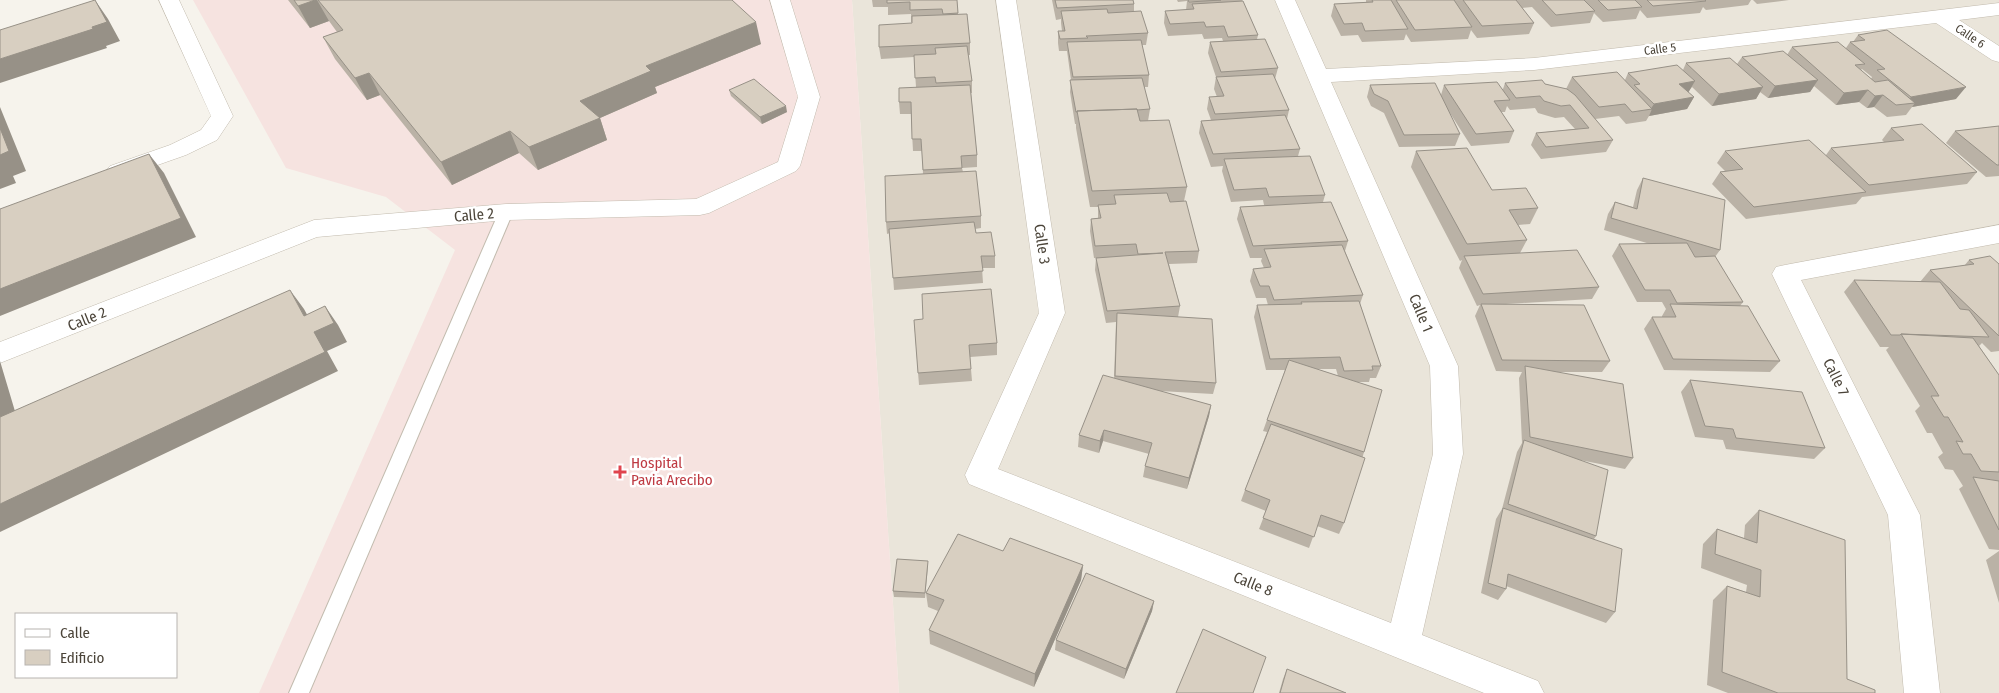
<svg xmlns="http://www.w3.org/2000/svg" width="1999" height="693" font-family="'Fira Sans Condensed',sans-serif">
	<rect width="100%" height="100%" fill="#f6f3ec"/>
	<path fill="#eae5da" d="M 852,0 L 1999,0 L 1999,693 L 899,693 Z"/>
	<path fill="#f6e3e0" d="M 193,0 L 852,0 L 899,693 L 259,693 L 455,250 L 386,197 L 286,168 Z"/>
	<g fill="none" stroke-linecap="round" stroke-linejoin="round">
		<g stroke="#c2bbae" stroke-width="2">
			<path id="service" d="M 506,207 L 511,209 L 513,212 L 309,693 L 289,693 L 499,212 L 501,209 Z"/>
		</g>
		<g stroke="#c2bbae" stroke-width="1">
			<path id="minor" d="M 159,0 L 179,0 L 233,116 L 217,140 L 186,155 L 118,179 L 110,176 L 106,171 L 110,166 L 170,145 L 201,130 L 211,116 Z
				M 770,0 L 790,0 L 820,97 L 800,166 L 796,171 L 709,213 L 700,215 L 506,220 L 317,237 L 0,363 L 0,342 L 314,220 L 506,204 L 696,199 L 778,162 L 798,97 Z
				M 996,0 L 1016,0 L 1065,313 L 998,469 L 1391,623 L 1433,454 L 1430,366 L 1275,0 L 1295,0 L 1326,69 L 1534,58 L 1999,3 L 1999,15 L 1959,20 L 1999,46 L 1999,62 L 1992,60 L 1936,23 L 1534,70 L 1331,82 L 1458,366 L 1463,454 L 1422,635 L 1538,681 L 1544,693 L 1484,693 L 969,484 L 965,475 L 1039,313 Z
				M 1999,225 L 1999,243 L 1801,280 L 1920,515 L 1940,693 L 1904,693 L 1888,515 L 1772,274 L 1776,267 L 1785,265 Z"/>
		</g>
		<use href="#service" fill="#fff" fill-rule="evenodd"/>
		<use href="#minor" fill="#fff" fill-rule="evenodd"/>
	</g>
	<path fill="#bab2a6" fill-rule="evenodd" d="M 288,0 L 732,0 L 761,44 L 655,87 L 657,93 L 600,118 L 607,140 L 538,170 L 519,153 L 452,185 L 380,95 L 367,100 L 335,59 L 323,37 L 337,32 L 329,21 L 310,28 Z
		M 872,0 L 957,0 L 958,14 L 970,43 L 970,55 L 968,55 L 972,81 L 972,93 L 971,93 L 977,155 L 977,167 L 962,168 L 963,172 L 981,216 L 981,228 L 975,229 L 976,233 L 995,256 L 995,268 L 982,268 L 983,283 L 894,290 L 890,233 L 887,234 L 886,222 L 923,174 L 922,151 L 913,151 L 911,114 L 900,114 L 899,102 L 916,87 L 914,57 L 881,59 L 879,47 L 912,23 L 912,22 L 911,22 L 911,14 L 888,15 L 888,7 L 873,7 Z
		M 1052,0 L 1133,0 L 1134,4 L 1134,11 L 1148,33 L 1146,45 L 1142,45 L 1149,75 L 1148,87 L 1144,87 L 1150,109 L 1148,121 L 1187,187 L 1184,201 L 1199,251 L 1197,263 L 1169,264 L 1180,306 L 1178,317 L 1216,383 L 1213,394 L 1160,391 L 1211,405 L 1209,416 L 1187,489 L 1143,477 L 1145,466 L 1149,454 L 1103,441 L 1099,453 L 1078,447 L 1079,435 L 1114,378 L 1116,322 L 1106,323 L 1095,270 L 1096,258 L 1094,258 L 1090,231 L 1091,219 L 1098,218 L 1098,207 L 1090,207 L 1076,128 L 1076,124 L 1075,124 L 1070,92 L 1071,80 L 1067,51 L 1059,51 L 1058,43 L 1058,31 L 1062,31 L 1061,23 L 1061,19 L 1056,20 Z
		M 1177,0 L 1242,0 L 1258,35 L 1257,39 L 1278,68 L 1275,79 L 1289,110 L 1287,119 L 1300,149 L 1298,156 L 1325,195 L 1323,202 L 1348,241 L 1345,251 L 1363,295 L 1360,304 L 1381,366 L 1376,378 L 1370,378 L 1369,382 L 1358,382 L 1364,452 L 1344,523 L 1339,534 L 1317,526 L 1309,548 L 1259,529 L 1266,511 L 1241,501 L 1245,490 L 1267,432 L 1263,431 L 1285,370 L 1266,370 L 1254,317 L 1257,305 L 1268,305 L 1266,298 L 1256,298 L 1250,281 L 1253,269 L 1264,268 L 1261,261 L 1262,258 L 1250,258 L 1237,219 L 1240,207 L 1264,205 L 1263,200 L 1231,202 L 1222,171 L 1223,166 L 1211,167 L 1199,133 L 1201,121 L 1211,120 L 1207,109 L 1209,97 L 1217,97 L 1214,89 L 1216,77 L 1208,53 L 1210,42 L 1223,41 L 1222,38 L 1204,39 L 1202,34 L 1168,36 L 1164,23 L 1165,11 L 1186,10 L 1187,1 L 1178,2 ZM 1317,369 L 1336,369 L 1338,376 Z
		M 1366,0 L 1751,0 L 1748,5 L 1706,10 L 1703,7 L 1700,13 L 1647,18 L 1640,10 L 1636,19 L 1603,22 L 1594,13 L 1590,23 L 1551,27 L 1532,7 L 1522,8 L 1534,23 L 1529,34 L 1477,38 L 1471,30 L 1468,39 L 1411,42 L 1406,34 L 1404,40 L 1362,42 L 1358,35 L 1341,36 L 1331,16 L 1334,4 L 1366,2 Z
		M 1753,0 L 1789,0 L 1757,4 Z
		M 1858,35 L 1956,99 L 1912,107 L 1906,115 L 1887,117 L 1874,107 L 1867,108 L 1859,102 L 1836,105 L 1814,86 L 1810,92 L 1768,98 L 1760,92 L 1756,99 L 1712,106 L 1692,87 L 1688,92 L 1694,97 L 1687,109 L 1649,116 L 1646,121 L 1626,124 L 1619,116 L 1595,119 L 1613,140 L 1606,152 L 1541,159 L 1531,145 L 1536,133 L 1575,129 L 1564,117 L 1555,118 L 1538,113 L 1535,108 L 1510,110 L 1507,106 L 1505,112 L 1501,112 L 1514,131 L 1509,143 L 1471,146 L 1448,110 L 1460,134 L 1455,146 L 1399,147 L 1384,113 L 1371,106 L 1367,97 L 1370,85 L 1441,95 L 1444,85 L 1503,89 L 1505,83 L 1545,84 L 1566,89 L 1572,77 L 1625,80 L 1628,73 L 1683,70 L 1686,63 L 1737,64 L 1742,57 L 1787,55 L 1792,47 L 1846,48 L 1850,42 L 1853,42 ZM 1862,69 L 1872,77 L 1871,79 L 1861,70 Z
		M 729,90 L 787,112 L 762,124 L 731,96 Z
		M 1999,126 L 1999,176 L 1986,177 L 1946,143 L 1955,131 Z
		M 1891,128 L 1977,172 L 1967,184 L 1862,197 L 1856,204 L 1746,219 L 1712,184 L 1720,172 L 1725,171 L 1717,163 L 1725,151 L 1826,155 L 1831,148 L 1884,142 L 1882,140 Z
		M 1416,151 L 1492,190 L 1538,208 L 1530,224 L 1518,225 L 1527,240 L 1520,253 L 1599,287 L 1592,299 L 1506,304 L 1610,361 L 1602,372 L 1555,372 L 1633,458 L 1625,469 L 1580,460 L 1596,536 L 1594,539 L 1615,612 L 1606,623 L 1506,586 L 1506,589 L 1498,600 L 1481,593 L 1496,519 L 1502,509 L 1517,452 L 1522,443 L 1519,378 L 1522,372 L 1496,371 L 1475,316 L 1480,305 L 1477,306 L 1459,268 L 1462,260 L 1460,261 L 1411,167 Z
		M 1643,178 L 1720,250 L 1715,257 L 1743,302 L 1740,306 L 1780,361 L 1770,372 L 1664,370 L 1644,329 L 1652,317 L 1662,317 L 1662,316 L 1666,309 L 1662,302 L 1637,302 L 1612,256 L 1619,244 L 1650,244 L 1604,230 L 1608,214 L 1615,202 L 1633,207 L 1637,190 Z
		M 1969,260 L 1999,264 L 1999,351 L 1991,352 L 1982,343 L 1979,346 L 1999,375 L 1999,550 L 1989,549 L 1959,489 L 1963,486 L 1953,470 L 1945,469 L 1938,457 L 1943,453 L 1932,433 L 1927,433 L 1915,411 L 1920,406 L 1886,350 L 1889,347 L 1880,347 L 1844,292 L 1854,280 L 1920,282 L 1930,270 L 1964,266 Z
		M 914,320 L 997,343 L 997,355 L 970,357 L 972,381 L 919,385 Z
		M 1690,380 L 1825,448 L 1814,459 L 1726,449 L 1723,440 L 1695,437 L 1681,392 Z
		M 1759,510 L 1847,679 L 1875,693 L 1728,693 L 1707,685 L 1713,600 L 1727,586 L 1746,592 L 1747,585 L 1701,568 L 1703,544 L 1717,529 L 1744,538 L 1745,525 Z
		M 1999,551 L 1999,603 L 1986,560 Z
		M 1083,565 L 1081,580 L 1034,687 L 930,644 L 929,630 L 938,611 L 928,607 L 926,593 Z
		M 928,566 L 925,598 L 894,597 L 893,591 Z
		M 1154,601 L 1152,611 L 1124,679 L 1055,650 L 1056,640 Z
		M 1287,669 L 1346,693 L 1279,693 L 1283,679 Z"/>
	<path fill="#979187" d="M 95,0 L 108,19 L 120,41 L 106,46 L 107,48 L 0,83 L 0,59 L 92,27 Z
		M 315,0 L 317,0 L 329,21 L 310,28 L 298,6 Z
		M 756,22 L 761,44 L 655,87 L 657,93 L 600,118 L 607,140 L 538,170 L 529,147 L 580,101 L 646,66 Z
		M 369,73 L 380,95 L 367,100 L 355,78 Z
		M 1818,80 L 1810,92 L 1768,98 L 1775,86 Z
		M 1695,81 L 1688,93 L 1679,84 Z
		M 1763,87 L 1756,99 L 1712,106 L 1719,94 Z
		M 1966,87 L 1956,99 L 1912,107 L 1915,103 L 1906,104 L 1911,97 Z
		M 1868,90 L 1859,102 L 1836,105 L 1844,93 Z
		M 1883,95 L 1874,107 L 1867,108 L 1875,96 Z
		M 1694,97 L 1687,109 L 1649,116 L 1652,109 L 1650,110 L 1654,104 Z
		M 786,106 L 787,112 L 762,124 L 760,117 Z
		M 0,107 L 26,171 L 13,176 L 16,183 L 0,189 Z
		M 510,131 L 519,153 L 452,185 L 441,162 Z
		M 149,154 L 164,173 L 196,237 L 0,316 L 0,289 Z
		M 290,290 L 304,309 L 316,331 L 325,306 L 338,325 L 347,342 L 327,351 L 338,371 L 0,532 L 0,504 L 314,332 L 304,316 Z
		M 0,361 L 17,418 L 0,425 Z
		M 1211,405 L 1209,416 L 1187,489 L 1189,478 Z
		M 1104,430 L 1103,441 L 1099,453 L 1100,441 Z
		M 1083,565 L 1081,580 L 1034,687 L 1035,674 Z
		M 1154,601 L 1152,611 L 1124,679 L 1126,669 Z"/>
	<path fill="#d8cfc1" stroke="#979187" d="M 95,0 L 107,22 L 92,27 L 93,29 L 0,59 L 0,30 Z
		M 294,0 L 315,0 L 298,6 Z
		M 318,0 L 732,0 L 756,22 L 646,66 L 651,71 L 580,101 L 600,118 L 529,147 L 510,131 L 441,162 L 369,73 L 355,78 L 323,37 L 343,30 Z
		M 887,0 L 957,0 L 958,13 L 943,14 L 942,9 L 910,10 L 910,2 L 887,3 Z
		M 1055,0 L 1133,0 L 1134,4 L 1057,8 Z
		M 1188,0 L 1221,0 L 1189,2 Z
		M 1372,0 L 1391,0 L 1408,29 L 1365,31 L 1362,23 L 1344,24 L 1334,4 L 1373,2 Z
		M 1396,0 L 1454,0 L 1472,27 L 1415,30 Z
		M 1463,0 L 1516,0 L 1534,23 L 1482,26 Z
		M 1542,0 L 1584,0 L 1595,11 L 1556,15 Z
		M 1598,0 L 1635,0 L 1642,7 L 1608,10 Z
		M 1647,0 L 1705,0 L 1706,1 L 1653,6 Z
		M 1243,1 L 1258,35 L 1228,37 L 1224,26 L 1206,27 L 1204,22 L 1170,24 L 1165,11 L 1194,9 L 1192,4 Z
		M 1107,9 L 1108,13 L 1141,11 L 1148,33 L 1086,36 L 1088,38 L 1060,39 L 1058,31 L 1065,31 L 1061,11 Z
		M 967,14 L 970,43 L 879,47 L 879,25 L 912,23 L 912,16 Z
		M 1887,30 L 1966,87 L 1911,97 L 1877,70 L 1885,69 L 1850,42 L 1865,40 L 1858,35 Z
		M 1265,39 L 1278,68 L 1221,72 L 1210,42 Z
		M 1141,40 L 1149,75 L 1073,77 L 1067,42 Z
		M 1838,42 L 1865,64 L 1855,65 L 1875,82 L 1888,80 L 1915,103 L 1896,105 L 1883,95 L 1875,96 L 1868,90 L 1844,93 L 1792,47 Z
		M 967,46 L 972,81 L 936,83 L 935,77 L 915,78 L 914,55 L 936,54 L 935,48 Z
		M 1783,51 L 1818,80 L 1775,86 L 1742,57 Z
		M 1730,58 L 1763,87 L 1719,94 L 1686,63 Z
		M 1677,65 L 1695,81 L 1679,84 L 1694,97 L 1654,104 L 1634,85 L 1640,84 L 1628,73 Z
		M 1617,72 L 1652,109 L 1632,112 L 1625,104 L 1599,107 L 1572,77 Z
		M 1273,74 L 1289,110 L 1215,114 L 1209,97 L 1224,96 L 1216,77 Z
		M 1142,78 L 1150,109 L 1137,110 L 1137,109 L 1077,111 L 1077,112 L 1076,112 L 1070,80 Z
		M 754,79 L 786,106 L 760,117 L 729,90 Z
		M 1542,80 L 1545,84 L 1567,89 L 1575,95 L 1613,140 L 1546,147 L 1536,133 L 1589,128 L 1570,105 L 1561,106 L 1544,101 L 1540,96 L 1516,98 L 1505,83 Z
		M 1497,82 L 1510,100 L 1494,101 L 1514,131 L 1476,134 L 1444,85 Z
		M 1435,83 L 1460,134 L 1404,135 L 1388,101 L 1374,94 L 1370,85 Z
		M 970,85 L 977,155 L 961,156 L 962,168 L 923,170 L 921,139 L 912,139 L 911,102 L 899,102 L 899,88 Z
		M 1137,109 L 1140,121 L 1169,120 L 1187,187 L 1092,191 L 1077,111 Z
		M 1285,115 L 1300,149 L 1213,154 L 1201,121 Z
		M 1922,124 L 1977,172 L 1869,185 L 1831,148 L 1904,140 L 1891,128 Z
		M 1999,126 L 1999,165 L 1997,165 L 1955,131 Z
		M 0,128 L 9,151 L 0,155 Z
		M 1809,140 L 1866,192 L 1754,207 L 1720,172 L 1743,169 L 1725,151 Z
		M 1467,148 L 1492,190 L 1526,188 L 1538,208 L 1509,210 L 1527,240 L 1467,244 L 1416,151 Z
		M 149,154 L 181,218 L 0,289 L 0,209 Z
		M 1310,156 L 1325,195 L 1269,197 L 1266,188 L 1234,190 L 1224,159 Z
		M 976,171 L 981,216 L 886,222 L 885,176 Z
		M 1643,178 L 1725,200 L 1720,250 L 1611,218 L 1615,202 L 1637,209 Z
		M 1167,193 L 1170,202 L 1186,201 L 1199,251 L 1165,252 L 1180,306 L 1107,311 L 1096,258 L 1163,253 L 1138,254 L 1136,244 L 1095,246 L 1091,219 L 1101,218 L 1098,205 L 1116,204 L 1114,195 Z
		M 1331,202 L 1348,241 L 1253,246 L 1240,207 Z
		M 974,222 L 976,233 L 991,232 L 995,256 L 981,256 L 983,271 L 893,278 L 889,229 Z
		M 1687,243 L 1695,257 L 1715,256 L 1743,302 L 1677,303 L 1670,290 L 1645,290 L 1619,244 Z
		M 1342,245 L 1363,295 L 1274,300 L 1269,286 L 1260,286 L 1253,269 L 1271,267 L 1264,249 Z
		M 1577,250 L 1599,287 L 1483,294 L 1464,256 Z
		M 1990,256 L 1999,264 L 1999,336 L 1930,270 L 1974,264 L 1969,260 Z
		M 1854,280 L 1940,282 L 1960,309 L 1969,310 L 1989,337 L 1901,334 L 1900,335 L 1891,335 Z
		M 991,289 L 997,343 L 969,345 L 971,369 L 918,373 L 914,320 L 923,319 L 922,294 Z
		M 290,290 L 304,316 L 325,306 L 334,323 L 314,332 L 325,352 L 0,504 L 0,417 Z
		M 1359,301 L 1381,366 L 1372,366 L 1373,370 L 1344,371 L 1340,357 L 1270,359 L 1257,305 L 1302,304 L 1301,302 Z
		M 1481,304 L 1584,305 L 1610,361 L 1502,360 Z
		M 1670,304 L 1748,306 L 1780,361 L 1673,359 L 1652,317 L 1676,317 Z
		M 1117,313 L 1212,319 L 1216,383 L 1115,376 Z
		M 1901,334 L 1973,338 L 1999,375 L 1999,472 L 1981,471 L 1971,454 L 1963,454 L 1956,441 L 1963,442 L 1948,417 L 1944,417 L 1931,396 L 1939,396 Z
		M 1289,360 L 1382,390 L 1364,452 L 1267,420 Z
		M 1525,366 L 1623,384 L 1633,458 L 1530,437 Z
		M 1103,375 L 1211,405 L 1189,478 L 1145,466 L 1152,443 L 1104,430 L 1100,441 L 1079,435 Z
		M 1690,380 L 1802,392 L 1825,448 L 1736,438 L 1733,429 L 1705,426 Z
		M 1271,424 L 1365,458 L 1344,523 L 1321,515 L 1314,537 L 1263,518 L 1270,500 L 1245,490 Z
		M 1524,440 L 1608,470 L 1596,536 L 1508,504 Z
		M 1973,477 L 1999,481 L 1999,530 Z
		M 1503,508 L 1622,549 L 1615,612 L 1508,574 L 1506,589 L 1488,583 Z
		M 1759,510 L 1845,540 L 1847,679 L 1875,690 L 1875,693 L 1778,693 L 1722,672 L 1727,586 L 1760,597 L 1761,570 L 1715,554 L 1717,529 L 1757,543 Z
		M 958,534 L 1003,551 L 1010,538 L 1083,565 L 1035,674 L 929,630 L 944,600 L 926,593 Z
		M 897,559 L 928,561 L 925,593 L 893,591 Z
		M 1086,573 L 1154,601 L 1126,669 L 1056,640 Z
		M 1203,629 L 1266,657 L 1253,693 L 1176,693 Z
		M 1287,669 L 1346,693 L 1280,693 Z"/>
	<path fill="#e0444e" stroke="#fff" stroke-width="2" d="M617.5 464.5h5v5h5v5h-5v5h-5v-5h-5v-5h5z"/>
	<g text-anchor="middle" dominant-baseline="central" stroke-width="5" stroke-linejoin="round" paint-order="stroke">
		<g font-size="12" fill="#4b4439" stroke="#fff">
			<text transform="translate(1970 36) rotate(34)">Calle 6</text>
			<text transform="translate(1660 49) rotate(-7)">Calle 5</text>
		</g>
		<g font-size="15" fill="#4b4439" stroke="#fff">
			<text transform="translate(474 215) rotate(-5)">Calle 2</text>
			<text transform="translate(1042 244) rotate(82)">Calle 3</text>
			<text transform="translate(1421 313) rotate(67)">Calle 1</text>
			<text transform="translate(87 319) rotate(-22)">Calle 2</text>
			<text transform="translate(1836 377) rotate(64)">Calle 7</text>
			<text transform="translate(1253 584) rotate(22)">Calle 8</text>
		</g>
		<g font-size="15" fill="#be3a42" stroke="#fff" text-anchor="start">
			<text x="631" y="463">Hospital<tspan x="631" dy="17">Pavia Arecibo</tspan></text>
		</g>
	</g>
	<rect x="15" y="613" width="162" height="65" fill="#ffffff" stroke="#b7b4b0"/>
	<rect x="25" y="629" width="25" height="8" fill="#ffffff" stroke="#b7b4b0"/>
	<text x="60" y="638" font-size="15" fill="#4b4439">Calle</text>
	<rect x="25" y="650" width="25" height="15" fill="#d8cfc1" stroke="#b7b4b0"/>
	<text x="60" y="663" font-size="15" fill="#4b4439">Edificio</text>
</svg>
